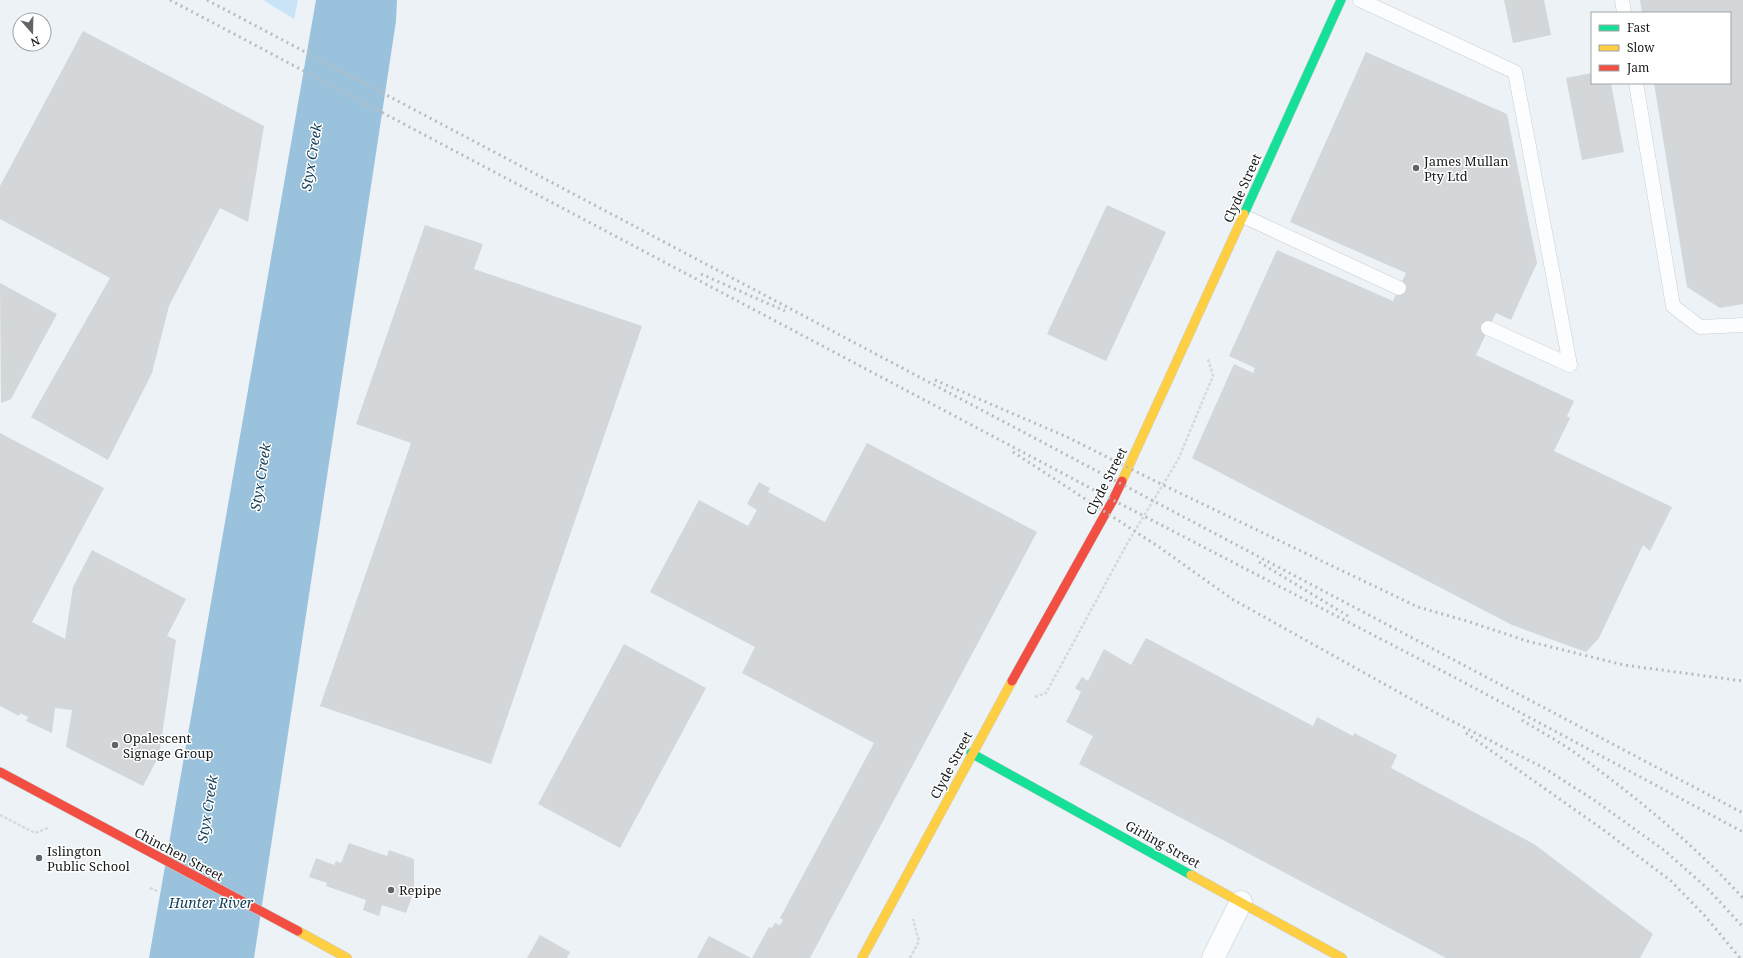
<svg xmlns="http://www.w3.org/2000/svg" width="1743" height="958" font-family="'Noto Serif',serif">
	<rect width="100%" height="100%" fill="#edf2f6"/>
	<path fill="#c9e4f7" d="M 263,0 L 298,0 L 294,19 Z"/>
	<path fill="#9ac2dd" d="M 316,0 L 397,0 L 396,21 L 254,958 L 149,958 Z"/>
	<path fill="#d3d7da" d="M 1504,0 L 1544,0 L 1551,35 L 1513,43 Z
		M 1640,0 L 1743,0 L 1743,304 L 1720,308 L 1687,287 L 1654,83 L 1730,83 L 1730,13 L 1642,13 Z
		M 83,31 L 264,126 L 248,222 L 220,208 L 169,306 L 152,373 L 108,460 L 31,417 L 110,278 L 0,219 L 0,186 Z
		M 1366,52 L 1507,114 L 1537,263 L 1511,320 L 1496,313 L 1476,355 L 1574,401 L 1567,416 L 1570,418 L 1554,451 L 1672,507 L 1650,551 L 1643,545 L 1599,638 L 1586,652 L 1512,625 L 1192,458 L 1234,364 L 1253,373 L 1255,368 L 1229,356 L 1277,250 L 1393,301 L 1406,273 L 1290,222 Z
		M 1592,73 L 1592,83 L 1611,83 L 1624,152 L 1582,160 L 1566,78 Z
		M 1107,205 L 1166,232 L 1106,361 L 1047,334 Z
		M 425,225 L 483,244 L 474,269 L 642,326 L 491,764 L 320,706 L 411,443 L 356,424 Z
		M 0,283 L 57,314 L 11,399 L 1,403 Z
		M 0,433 L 104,488 L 32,622 L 65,639 L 73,587 L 92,550 L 186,599 L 167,636 L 176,640 L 159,756 L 143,786 L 66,747 L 72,710 L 55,708 L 52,733 L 26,721 L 28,717 L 20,713 L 19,716 L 0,706 Z
		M 867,443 L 1037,532 L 810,958 L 752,958 L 769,927 L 772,928 L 775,923 L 780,925 L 783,920 L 780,918 L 874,743 L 742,673 L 755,647 L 650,592 L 699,500 L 748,526 L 757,510 L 747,504 L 759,482 L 770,488 L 768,492 L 825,522 Z
		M 1146,638 L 1313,726 L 1317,717 L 1353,736 L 1354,733 L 1397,755 L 1391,768 L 1534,844 L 1653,934 L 1640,958 L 1446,958 L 1079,764 L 1093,736 L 1066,722 L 1081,692 L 1075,688 L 1082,677 L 1088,681 L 1104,649 L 1131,665 Z
		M 624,644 L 706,688 L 620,848 L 538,804 Z
		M 349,843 L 387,856 L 389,850 L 414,859 L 414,891 L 406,913 L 382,905 L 379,916 L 363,910 L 366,900 L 326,886 L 327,883 L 309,877 L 316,858 L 334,865 L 336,861 L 341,863 Z
		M 540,935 L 570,952 L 567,958 L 527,958 Z
		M 709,936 L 751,958 L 697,958 Z"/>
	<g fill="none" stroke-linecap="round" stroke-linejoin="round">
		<g stroke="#caced1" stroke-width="15">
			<path id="lane" d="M 1360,0 L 1515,72 L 1570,365 L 1488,328
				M 1622,0 L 1624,13
				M 1636,83 L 1673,306 L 1700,327 L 1743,325
				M 1243,216 L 1399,288"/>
		</g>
		<g stroke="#caced1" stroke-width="23">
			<path id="street" d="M 1213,958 L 1241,902"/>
		</g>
		<g stroke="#caced1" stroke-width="10">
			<path id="fast" d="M 1244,214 L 1341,0
				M 971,753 L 1191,875"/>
		</g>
		<g stroke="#caced1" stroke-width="10">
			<path id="slow" d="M 1122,481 L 1244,214
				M 1191,875 L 1342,958
				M 298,931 L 347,958
				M 862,958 L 1012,681"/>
		</g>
		<g stroke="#caced1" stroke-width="10">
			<path id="jam" d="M 1012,681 L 1113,500 L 1122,481
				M 0,772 L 298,931"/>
		</g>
		<path stroke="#d6d8d9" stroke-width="2.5" stroke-dasharray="3 2" stroke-linecap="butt" d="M 1035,697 L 1046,693 L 1128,542 L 1178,460 L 1213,376 L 1208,359
			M 0,815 L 35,833 L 48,828
			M 150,888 L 157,891
			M 910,958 L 919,941 L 913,919"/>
		<use href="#lane" stroke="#fcfdfe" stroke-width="14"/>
		<use href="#street" stroke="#fcfdfe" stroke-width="22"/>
		<use href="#fast" stroke="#16e098" stroke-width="9"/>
		<use href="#slow" stroke="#ffcf43" stroke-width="9"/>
		<use href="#jam" stroke="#f24e42" stroke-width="9"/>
		<path stroke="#babcbc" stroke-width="3" stroke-dasharray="2 4" stroke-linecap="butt" d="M 170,0 L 1113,500 L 1454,677 L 1743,832
			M 207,0 L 1743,813
			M 701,274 L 785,311
			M 935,380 L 1067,437 L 1163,485 L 1418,607 L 1467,621 L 1527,641 L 1624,665 L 1743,681
			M 1013,452 L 1159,547 L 1232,599 L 1438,714 L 1544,768 L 1597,802 L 1665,851 L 1707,888 L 1743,927
			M 1259,562 L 1348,616
			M 1522,720 C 1541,732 1562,743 1581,757 C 1639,799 1694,845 1743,898
			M 1466,733 L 1605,831 L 1671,881 L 1705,916 L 1740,958"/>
	</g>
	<g fill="#616568" stroke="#fff" stroke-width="1.5">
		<circle cx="1416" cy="168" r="4"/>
		<circle cx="115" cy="745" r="4"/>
		<circle cx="39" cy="858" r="4"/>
		<circle cx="391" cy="890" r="4"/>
	</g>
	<g text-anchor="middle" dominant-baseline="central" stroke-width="3" stroke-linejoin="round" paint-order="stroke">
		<g font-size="13" fill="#16191b" stroke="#fff" text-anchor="start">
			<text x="1424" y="161">James Mullan<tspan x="1424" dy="15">Pty Ltd</tspan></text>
			<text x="123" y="738">Opalescent<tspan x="123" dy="15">Signage Group</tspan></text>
			<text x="47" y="851">Islington<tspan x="47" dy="15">Public School</tspan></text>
			<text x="399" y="890">Repipe</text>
		</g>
		<g font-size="13" fill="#16191b" stroke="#fff">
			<text transform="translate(1242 188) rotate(-66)">Clyde Street</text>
			<text transform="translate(1106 481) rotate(-63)">Clyde Street</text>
			<text transform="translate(951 765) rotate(-62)">Clyde Street</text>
			<text transform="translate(1163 844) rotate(29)">Girling Street</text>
			<text transform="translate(179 854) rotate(28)">Chinchen Street</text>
		</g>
		<g font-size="14" font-style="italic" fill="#123e58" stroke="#fff">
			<text transform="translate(311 157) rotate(-81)">Styx Creek</text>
			<text transform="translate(260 477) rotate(-81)">Styx Creek</text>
			<text transform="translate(207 809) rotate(-81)">Styx Creek</text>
			<text x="211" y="902">Hunter River</text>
		</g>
	</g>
	<rect x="1591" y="12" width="140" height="72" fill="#ffffff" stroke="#a2a3a4"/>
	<rect x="1599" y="25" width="20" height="6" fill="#16e098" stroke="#a2a3a4"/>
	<text x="1627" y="32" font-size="12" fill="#16191b">Fast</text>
	<rect x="1599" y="45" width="20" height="6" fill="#ffcf43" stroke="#a2a3a4"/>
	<text x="1627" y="52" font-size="12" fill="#16191b">Slow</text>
	<rect x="1599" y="65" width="20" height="6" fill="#f24e42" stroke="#a2a3a4"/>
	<text x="1627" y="72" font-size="12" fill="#16191b">Jam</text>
	<g transform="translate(32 32) rotate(160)"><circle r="19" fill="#ffffff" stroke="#a2a3a4"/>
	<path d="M0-3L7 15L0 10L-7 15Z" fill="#616568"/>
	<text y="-6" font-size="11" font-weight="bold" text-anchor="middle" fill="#16191b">N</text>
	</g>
</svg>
